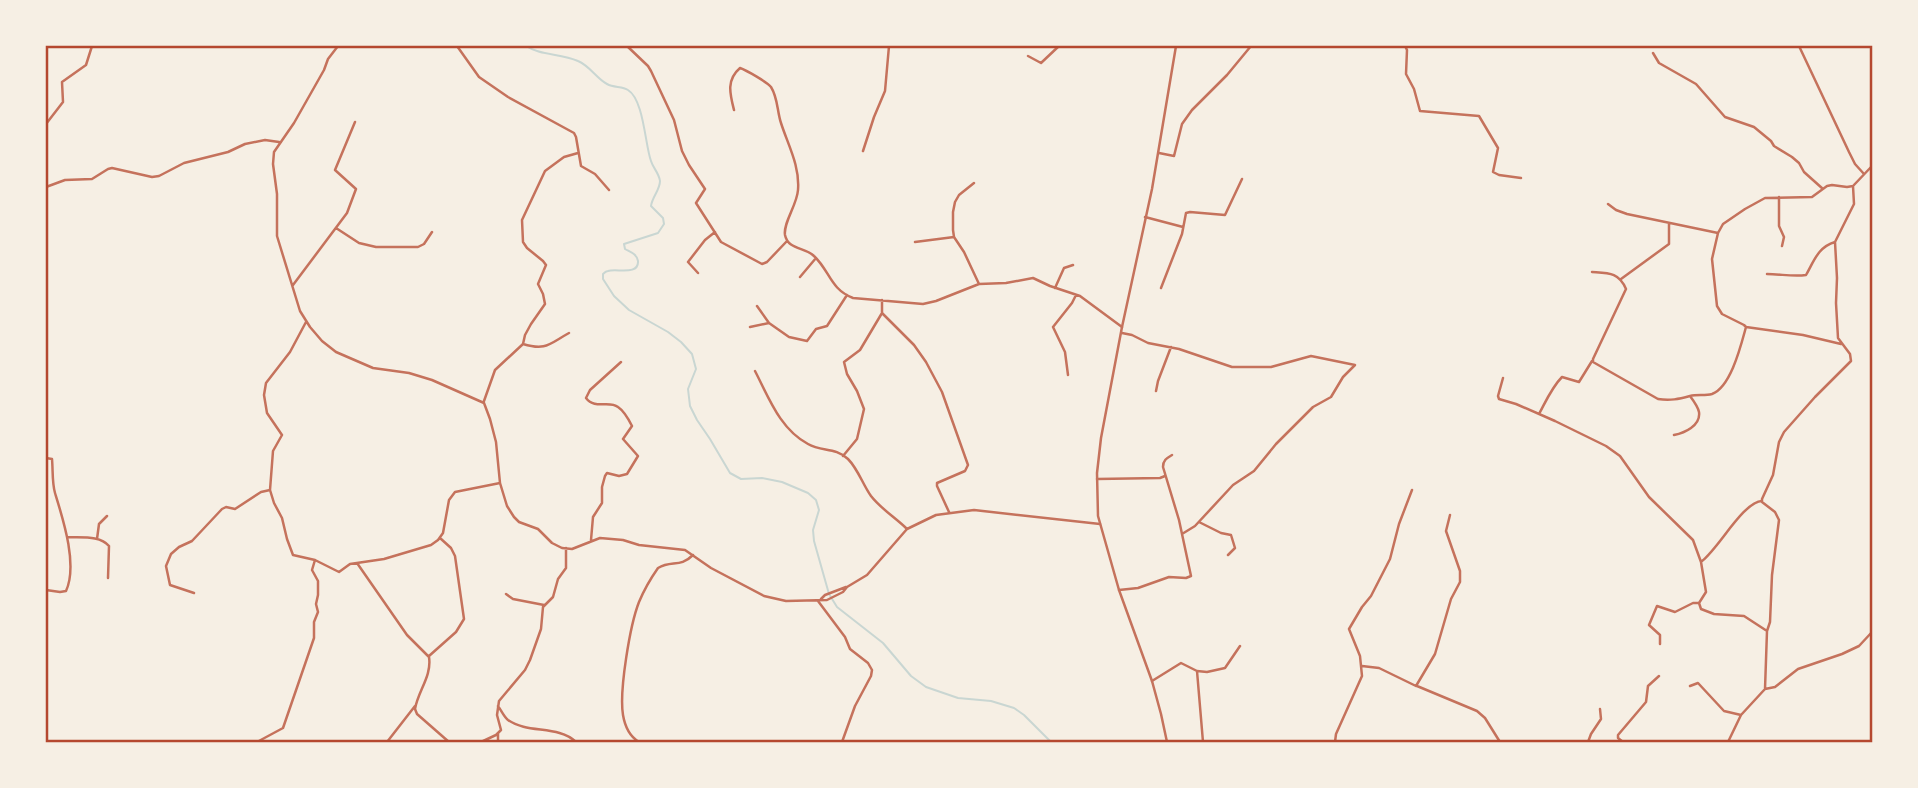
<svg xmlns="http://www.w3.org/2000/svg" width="1918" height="788" font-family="Helvetica,sans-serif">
	<rect width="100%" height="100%" fill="#f6efe4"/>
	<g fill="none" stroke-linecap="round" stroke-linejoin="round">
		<path stroke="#c9d6d2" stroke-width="2" d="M 526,46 C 541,56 561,53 578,61 C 590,66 596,78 607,84 C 614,88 622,86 628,90 C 644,100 645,145 651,161 C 653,168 659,173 660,181 C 660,190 652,197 651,206 L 663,218 L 664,224 L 658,233 L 624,244 L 625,249 C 630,252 637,254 638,261 C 639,276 616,268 608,271 C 606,271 604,273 603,274 L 603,279 L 614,296 L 629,310 L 668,332 L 681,342 L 692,354 L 696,369 L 688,389 L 690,406 L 697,420 L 710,439 L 730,473 L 741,479 L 762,478 L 782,482 L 808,493 L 816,500 L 819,510 L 813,530 L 814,541 L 829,594 L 837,607 L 883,643 L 911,676 L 926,687 L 958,698 L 991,701 L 1014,708 L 1024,715 L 1051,742"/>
		<path stroke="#c5725c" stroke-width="2.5" d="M 338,46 L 328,59 L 324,70 L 294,123 L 274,152 L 273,164 L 277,194 L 277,236 L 300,311 L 310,327 L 322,341 L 336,352 L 373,368 L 409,373 L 432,380 L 484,403 L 490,419 L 496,442 L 500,483 L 507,506 L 514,517 L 519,522 L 538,529 L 552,543 L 562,548 L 572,549 L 600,538 L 623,540 L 639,545 L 685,550 L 711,568 L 764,596 L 786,601 L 827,600 L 843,592 L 847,587 L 867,575 L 907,529 L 936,515 L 974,510 L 1100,524
			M 457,46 L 479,77 L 508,97 L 574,133 L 576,137 L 581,166 L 595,174 L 609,190
			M 627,46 L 648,66 L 651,71 L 674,120 L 682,151 L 689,165 L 705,189 L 696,203 L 721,242 L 762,264 L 767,262 L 787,241
			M 1405,46 L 1407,50 L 1406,74 L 1414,89 L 1420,111 L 1479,116 L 1498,148 L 1493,172 L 1499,175 L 1521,178
			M 1799,46 L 1849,152 L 1855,164 L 1864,174
			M 1653,53 L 1659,63 L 1696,84 L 1725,117 L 1754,127 L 1771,141 L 1774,146 L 1792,157 L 1799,163 L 1804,172 L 1823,189
			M 1028,56 L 1041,63 L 1059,46
			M 734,110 C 730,94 726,80 740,68 C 746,70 767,82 771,87 C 778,98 777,111 781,123 C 788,145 800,166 798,190 C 797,205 783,223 785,235 C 788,250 805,247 814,256 C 830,271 830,289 853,298 L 923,304 L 936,301 L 979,284 L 1006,283 L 1033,278 L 1050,286 L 1080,296 L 1122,327
			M 46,124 L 63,102 L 62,82 L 86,65 L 92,46
			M 863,151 L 874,117 L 885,91 L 889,46
			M 1159,153 L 1174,156 L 1182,124 L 1192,110 L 1227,75 L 1251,46
			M 974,183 L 959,195 L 955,202 L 953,212 L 953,230 L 954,237 L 964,252 L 979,284
			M 46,187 L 65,180 L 92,179 L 108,169 L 112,168 L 152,177 L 159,176 L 184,163 L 228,152 L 245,144 L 265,140 L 279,142
			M 1779,197 L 1779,226 L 1784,237 L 1782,246
			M 1608,204 L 1616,210 L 1627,214 L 1718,233
			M 1145,217 L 1183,227
			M 336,228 L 359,243 L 376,247 L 418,247 L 424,244 L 432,232
			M 915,242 L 954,237
			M 1592,272 C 1608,273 1619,272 1626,289 L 1593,359 L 1593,362 L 1658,399 C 1670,401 1679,399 1690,396 C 1697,394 1705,396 1712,394 C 1731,387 1741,345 1746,327 L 1744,325 L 1722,314 L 1717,306 L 1712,259 L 1718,233 L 1723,224 L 1745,209 L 1765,198 L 1812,197 L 1827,186 L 1832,185 L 1847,187 L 1853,186 L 1872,166
			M 698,273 L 688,262 L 705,240 L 715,232
			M 1767,274 C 1781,274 1793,277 1806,275 C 1814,261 1818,247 1835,242
			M 800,277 L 816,258
			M 1621,279 L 1669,244 L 1669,224
			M 293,285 L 347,213 L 356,189 L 335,170 L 355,122
			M 1055,288 L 1064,268 L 1073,265
			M 1161,288 L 1182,234 L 1186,213 L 1190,212 L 1225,215 L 1242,179
			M 882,300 L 882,313 L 914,345 L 926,362 L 942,392 L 968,465 L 965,471 L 937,483 L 937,486 L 949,512
			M 757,306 L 769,323
			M 306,322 L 290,352 L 266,383 L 264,395 L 267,413 L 282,435 L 273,451 L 270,490 L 274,503 L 282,518 L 287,539 L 293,555 L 315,560 L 339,572 L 350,564 L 384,559 L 431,545 L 438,540 L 443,533 L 449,500 L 455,492 L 500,483
			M 750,327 L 769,323 L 789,337 L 807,341 L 816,329 L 827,326 L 847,295
			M 1746,327 L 1803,335 L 1841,344
			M 1122,333 L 1132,335 L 1148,343 L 1179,349 L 1232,367 L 1271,367 L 1311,356 L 1355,365 L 1343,377 L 1331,397 L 1313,407 L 1276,444 L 1254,471 L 1233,485 L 1195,526 L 1182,534
			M 523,344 C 546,351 549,344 569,333
			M 755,371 C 769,398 780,429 808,444 C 822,452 835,447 848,459 C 858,469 863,485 871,496 C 881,509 896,518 907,529
			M 1068,375 L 1065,352 L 1053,327 L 1072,303 L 1076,295
			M 1503,378 L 1498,396 L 1499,399 L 1516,404 L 1555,421 L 1606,446 L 1620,456 L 1649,497 L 1693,540 L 1701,562 L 1706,592 L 1699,603 L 1701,609 L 1714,614 L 1744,616 L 1767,631 L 1765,689
			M 1156,391 L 1158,381 L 1171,347
			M 484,401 L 495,370 L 523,344 L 525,335 L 531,324 L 545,304 L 543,294 L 538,284 L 546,265 L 543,261 L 527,248 L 523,242 L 522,220 L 545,171 L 564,157 L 578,153
			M 1539,414 C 1546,401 1552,387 1562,377 L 1579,382 L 1592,361
			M 1674,435 C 1684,433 1701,426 1699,412 C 1698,407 1693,400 1690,396
			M 843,456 L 857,439 L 864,409 L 857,391 L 847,374 L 844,362 L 860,350 L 882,313
			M 46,458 L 52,459 C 53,470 52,483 55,493 C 63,519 78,565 66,591 L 60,592 L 46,590
			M 1097,479 L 1160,478 L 1165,476
			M 1199,522 L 1221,533 L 1231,535 L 1235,548 L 1228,555
			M 67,537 C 81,538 100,535 109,546 L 108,578
			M 97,539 L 99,524 L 107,516
			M 591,540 L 593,517 L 602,503 L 602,487 L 605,476 L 607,473 L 619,476 L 627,474 L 638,456 L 623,439 L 632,426 C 629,420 624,411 618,407 C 609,400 595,410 586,398 L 590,390 L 621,362
			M 1702,561 C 1719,548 1743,502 1762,501
			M 357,563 L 407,635 L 429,657 C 432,676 418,691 415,709 L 417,714 L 449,742
			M 1119,590 L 1138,588 L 1169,577 L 1186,578 L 1191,576 L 1179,520 L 1163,467 C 1163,460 1167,458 1172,455
			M 194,593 L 170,585 L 166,566 L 171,554 L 179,547 L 192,541 L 222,509 L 226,507 L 235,509 L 261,492 L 270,490
			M 506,594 L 513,599 L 544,605
			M 821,599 L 825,595 L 846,587
			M 818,601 L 845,637 L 850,649 L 868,663 L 872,670 L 871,676 L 855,706 L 842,742
			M 1767,631 L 1770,622 L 1772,575 L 1779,520 L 1775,512 L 1762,502 L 1762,499 L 1773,475 L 1779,442 L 1784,432 L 1815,397 L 1851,361 L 1850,354 L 1838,338 L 1836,303 L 1837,278 L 1835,242 L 1854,204 L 1853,186
			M 1660,644 L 1660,635 L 1649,625 L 1657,606 L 1675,612 L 1693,603 L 1699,603
			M 429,656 L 456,632 L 464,619 L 455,556 L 451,548 L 440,538
			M 1362,666 L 1379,668 L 1416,686 L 1435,654 L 1451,599 L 1460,582 L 1460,571 L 1446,531 L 1450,515
			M 1197,671 L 1207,672 L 1225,668 L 1240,646
			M 1152,681 L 1181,663 L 1197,671 L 1203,742
			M 1417,686 L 1477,711 L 1485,718 L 1500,742
			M 1690,686 L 1698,683 L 1724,711 L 1741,715
			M 498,706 C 501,710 504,717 508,720 C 528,734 558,725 576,742
			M 257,742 L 283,728 L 314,638 L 314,622 L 318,612 L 316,604 L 318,595 L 318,581 L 312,570 L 315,560
			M 387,742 L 415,706
			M 481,742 L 496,735 L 501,730 L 497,715 L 499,701 L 525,670 L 530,660 L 541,629 L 543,607 L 553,597 L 558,579 L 566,568 L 566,548
			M 498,742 L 498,734
			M 639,742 C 629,736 625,727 623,715 C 619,691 630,625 639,602 C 644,590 651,578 658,568 C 672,560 680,568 693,555
			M 1335,742 L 1336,734 L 1362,676 L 1360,656 L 1349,629 L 1362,607 L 1371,596 L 1390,559 L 1399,524 L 1412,490
			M 1588,742 L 1591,734 L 1601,719 L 1600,709
			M 1623,742 L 1618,738 L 1618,735 L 1646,702 L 1648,686 L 1659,676
			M 1728,742 L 1741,715 L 1765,689 L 1775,687 L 1798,669 L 1842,654 L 1859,646 L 1872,632"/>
		<path stroke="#c5725c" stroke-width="2.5" d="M 1167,742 L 1161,714 L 1152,681 L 1119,590 L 1098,516 L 1097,473 L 1101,438 L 1122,327 L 1152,189 L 1176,46"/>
	</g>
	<rect width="1918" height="788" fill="none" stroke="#f6efe4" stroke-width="94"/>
	<rect x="47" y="47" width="1824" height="694" fill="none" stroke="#b5482f" stroke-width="2.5"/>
</svg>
